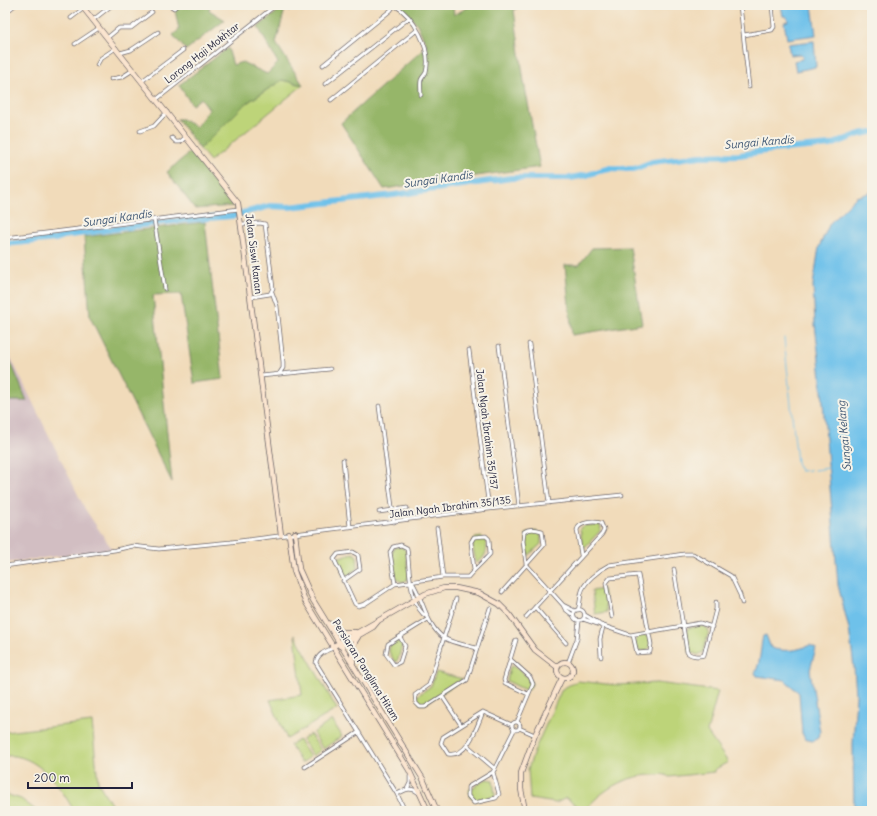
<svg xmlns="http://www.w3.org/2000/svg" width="877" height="816" font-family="Delius,sans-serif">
	<rect width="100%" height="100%" fill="#f7f3e8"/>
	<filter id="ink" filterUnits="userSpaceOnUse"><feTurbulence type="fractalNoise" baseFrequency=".025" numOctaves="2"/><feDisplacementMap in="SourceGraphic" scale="8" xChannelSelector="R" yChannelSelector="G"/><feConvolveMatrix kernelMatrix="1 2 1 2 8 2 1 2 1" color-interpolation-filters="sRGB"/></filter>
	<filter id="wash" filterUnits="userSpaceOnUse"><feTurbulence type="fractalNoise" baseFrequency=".012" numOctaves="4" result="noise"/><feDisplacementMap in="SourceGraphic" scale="16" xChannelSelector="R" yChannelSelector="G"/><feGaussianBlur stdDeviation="0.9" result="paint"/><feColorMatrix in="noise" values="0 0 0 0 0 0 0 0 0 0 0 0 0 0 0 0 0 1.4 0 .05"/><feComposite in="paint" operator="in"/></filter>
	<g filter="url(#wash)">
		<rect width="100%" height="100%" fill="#f1dbba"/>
		<path fill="#d2bec2" d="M 5,346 L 85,509 L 112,549 L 5,563 Z"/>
		<path fill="#bdd479" stroke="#707b5a" d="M 282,80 L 303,85 L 210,161 L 200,149 L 245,104 Z
			M 599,524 L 601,527 L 600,531 L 583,549 L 580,528 L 583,526 Z
			M 536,531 L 541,534 L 541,544 L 528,556 L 526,534 Z
			M 482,537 C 491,545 486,559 476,563 L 472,543 L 475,538 Z
			M 395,547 L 401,547 L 405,549 L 409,576 L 406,581 L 401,582 L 396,578 L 392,552 Z
			M 353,553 L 357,556 L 358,568 L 347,576 L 344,575 L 337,558 Z
			M 603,589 L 607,612 L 595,614 L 592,591 Z
			M 700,626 L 706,627 L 709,631 L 703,652 L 698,655 L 689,651 L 686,634 L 688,628 Z
			M 295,635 L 337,709 L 287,739 L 270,700 L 302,695 Z
			M635 643a8 8 0 1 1 16 0a8 8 0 1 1-16 0Z
			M 398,641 L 402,646 L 398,660 L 395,662 L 389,652 L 390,645 Z
			M 512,666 C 520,669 528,676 532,684 L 529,689 L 525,690 L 507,681 L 510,667 Z
			M 436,672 L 463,679 L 425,704 L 420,704 L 417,696 L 431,686 Z
			M 577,681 L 616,685 L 657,683 L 718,691 L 707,732 L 728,762 L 714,770 L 714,772 L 669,777 C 665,773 659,775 654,775 C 625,775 602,790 584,811 L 566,798 L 556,803 L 530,799 L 528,769 L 535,749 L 562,689 Z
			M 332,720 L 342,736 L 323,749 L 313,733 Z
			M 92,722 L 98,782 L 115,811 L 74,811 C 61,787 36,752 5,756 L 5,732 Z
			M 310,734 L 321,750 L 313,756 L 302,739 Z
			M 299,740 L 310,757 L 301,763 L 290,745 Z
			M 486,779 L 493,780 L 495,796 L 475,801 L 471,798 L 469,790 Z
			M 5,794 L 21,799 L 37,811 L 5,811 Z"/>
		<path fill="#96b669" stroke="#5c6c52" d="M 185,5 L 210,5 L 209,10 L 225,20 L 186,50 L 173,35 L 179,30 L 175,10 Z
			M 286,5 L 276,43 L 303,85 L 282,80 L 245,104 L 200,149 L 177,119 L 182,119 L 196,127 L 209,109 L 201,98 L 192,105 L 179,85 L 228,48 L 233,65 L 242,62 L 267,74 L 278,63 L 258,27 Z
			M 399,5 L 453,5 L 454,15 L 472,5 L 522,5 L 514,10 L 524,82 L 540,167 L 384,189 L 341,123 L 427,46 L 417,24 Z
			M 190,152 L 233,206 L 195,209 L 167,172 Z
			M 205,222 L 223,379 L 194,383 L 181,294 L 153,295 L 172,482 L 90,317 L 84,237 Z
			M 630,247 L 642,324 L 572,335 L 565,265 L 579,265 L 592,248 Z
			M 5,350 L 7,353 L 27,401 L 8,401 L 5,383 Z"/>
		<path fill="#6ec1ea" stroke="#487292" d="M 781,5 L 812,5 L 816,35 L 787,39 L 784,22 L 788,21 L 787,17 L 783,16 Z
			M 814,41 L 816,67 L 796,71 L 794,61 L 802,59 L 803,56 L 801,54 L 790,55 L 788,44 Z
			M 872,192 L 872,811 L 854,811 L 853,744 L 856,695 L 854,667 L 849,629 L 838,585 L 821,378 L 815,324 L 813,285 L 819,247 L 830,223 L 856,197 Z
			M 766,635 L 771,648 C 784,652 797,651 810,645 L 816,648 L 810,670 L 820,732 L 819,738 L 812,741 L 805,739 L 802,733 L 799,693 L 785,680 L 757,676 L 755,673 C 761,662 760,648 763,636 Z"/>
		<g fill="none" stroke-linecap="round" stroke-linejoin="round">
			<path stroke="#6ec1ea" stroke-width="1" d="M 784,338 L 797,462 L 800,471 L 810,470
				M 814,470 L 829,468"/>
			<path stroke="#6ec1ea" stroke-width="6" d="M 5,244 L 56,239 L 64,236 L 164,222 L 231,216 L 270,206 L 289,207 L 394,195 L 511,178 L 570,178 L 587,175 L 609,168 L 634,169 L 652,162 L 701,156 L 739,155 L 772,150 L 831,145 L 860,134 L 872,132"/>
		</g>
	</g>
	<g filter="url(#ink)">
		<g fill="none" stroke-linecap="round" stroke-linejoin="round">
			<g stroke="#6a6367" stroke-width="4.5">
				<path id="street" d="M 169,5 L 174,8 L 178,5
					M 286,5 L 288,8
					M 394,5 C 414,16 432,49 426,72 C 425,75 422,77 421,80 C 420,84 421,91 421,95
					M 740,5 L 749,87
					M 5,13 L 15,5
					M 71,18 L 84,8
					M 93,20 L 112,5
					M 223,31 L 230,41
					M 744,35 L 772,30 L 774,27 L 772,5
					M 107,38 L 119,28 L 131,28 L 152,12
					M 75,44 L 99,28
					M 120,53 L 131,50 L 158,32
					M 97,65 L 101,58 L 116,48
					M 323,65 L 391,10 L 394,5
					M 111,79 L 122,77 L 133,70
					M 142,81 L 183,50
					M 325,84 L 409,18
					M 157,99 L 276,5
					M 331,100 L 417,30
					M 140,131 L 154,126 L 167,112
					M 172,138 L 176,142 L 180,142 L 186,137
					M 154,219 L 165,289
					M 242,224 L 260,223 L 265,224 L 273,288 L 270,294 L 251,297
					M 5,238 L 239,209
					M 272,292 L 277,306 L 283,362 L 283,368 L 279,374
					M 529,344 L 549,503
					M 499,346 L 519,506
					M 469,350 L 489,509
					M 261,376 L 330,369
					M 379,406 L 394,522
					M 343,460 L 350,527
					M 379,512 L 407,508
					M 437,528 L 443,577
					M 526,564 L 563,605 L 575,611
					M 5,566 L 115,550 L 133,546 L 159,549 L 231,542 L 489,509 L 622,495
					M 674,569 L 687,652 C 690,656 699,657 704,655 L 716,609 L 716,602
					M 343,581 L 360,569 L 358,555 L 353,552 L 338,554 L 334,559 L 355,604 L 358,606 L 365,604 L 395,584 L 443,577 L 468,577 C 475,569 483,562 490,554 L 489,539 L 486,536 L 474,537 L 471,542 L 474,570
					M 412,582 C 423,598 426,626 444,638 C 452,643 466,645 476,648
					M 395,584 L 390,552 L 393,547 L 401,545 L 407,548 C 410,568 408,606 428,618
					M 502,592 L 544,545 L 542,531 C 536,529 529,528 524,532 L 523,541 L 526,564
					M 456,599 L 429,685 L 415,695 L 416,703 L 420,707 L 425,707 L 467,680 L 490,608
					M 563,605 L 565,609 L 574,616
					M 535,607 L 566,643
					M573.5 615a5.5 5.5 0 1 1 11 0a5.5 5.5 0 1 1-11 0Z
					M 578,610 C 580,605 580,599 581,594 C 583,582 599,570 609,565 L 684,554 L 693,554 L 731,576 L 740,595 L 742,603
					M 585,615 L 597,622 L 601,626
					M 526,617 L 602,534 L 604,530 L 601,523 C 593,521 579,522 577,530 L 581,555
					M 612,617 L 606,583 L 610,578 L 638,575 L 651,644 L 650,652 L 637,653 L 633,635
					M 583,619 L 630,635 L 700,623 L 712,627
					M 400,637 L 405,646 L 400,662 L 394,665 L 386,654 L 388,644 L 428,619
					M 516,640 L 504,680 L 505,683 L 528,694
					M 333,648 C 326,651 317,654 316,663 L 397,794 L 405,811
					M 601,657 L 600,639 L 603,627
					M 510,659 L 530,677 L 533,684 L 517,722
					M 568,663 L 577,639 L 579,621
					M 442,696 L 461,725
					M 483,712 C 477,726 468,758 448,754 L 441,743 L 443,737 Z
					M 483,712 L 512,725
					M512 726a4 4 0 1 1 8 0a4 4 0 1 1-8 0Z
					M 519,728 L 535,735
					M 468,746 L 495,769
					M 305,767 L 359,732
					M 493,772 L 499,794 L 496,798 L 474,803 L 468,796 L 468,787 Z
					M 493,772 L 514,730
					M 407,789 L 410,783 L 410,776
					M 397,794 C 405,790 411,786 419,793"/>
			</g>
			<g stroke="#6a6367" stroke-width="6">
				<path id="secondary" d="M 81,5 L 238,203 L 281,535
					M 295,533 L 299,569 L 313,600 L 423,779 L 437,811
					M 289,534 L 294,571 L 305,601 L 409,770 L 428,811
					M 330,624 L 341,632 L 355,632
					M 340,646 L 373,627 L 378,621
					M 332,647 L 425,594 L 444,588 L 456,588 L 479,593 L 499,604 L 509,614 L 535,650 L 557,667
					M557 670a8 8 0 1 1 16 0a8 8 0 1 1-16 0Z
					M 353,662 C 351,653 352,645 358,637
					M 525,811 L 521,789 L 521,773 L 535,735 L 562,678"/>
			</g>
			<use href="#street" stroke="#fff" stroke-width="3"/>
			<use href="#secondary" stroke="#fbe5cf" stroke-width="4.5"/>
		</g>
	</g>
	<g text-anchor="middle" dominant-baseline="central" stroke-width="4" stroke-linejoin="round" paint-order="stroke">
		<g font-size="10" fill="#22223b" stroke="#f7f3e8">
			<text transform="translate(202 53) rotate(-38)">Lorong Haji Mokhtar</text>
			<text transform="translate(254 254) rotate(83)">Jalan Siswi Kanan</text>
			<text transform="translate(487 429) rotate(83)">Jalan Ngah Ibrahim 35/137</text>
			<text transform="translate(450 507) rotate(-7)">Jalan Ngah Ibrahim 35/135</text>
			<text transform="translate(366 670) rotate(58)">Persiaran Panglima Hitam</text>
		</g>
		<g font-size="11" font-style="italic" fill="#395270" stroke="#f7f3e8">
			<text transform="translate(759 142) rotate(-5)">Sungai Kandis</text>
			<text transform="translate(438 179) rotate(-8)">Sungai Kandis</text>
			<text transform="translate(117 218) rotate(-8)">Sungai Kandis</text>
			<text transform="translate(844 436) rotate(-95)">Sungai Kelang</text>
		</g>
	</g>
	<rect width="877" height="816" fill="none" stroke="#f7f3e8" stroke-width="20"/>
	<path d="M28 782v6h104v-6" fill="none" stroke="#22223b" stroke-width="2"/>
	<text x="34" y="782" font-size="12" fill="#22223b" stroke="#f7f3e8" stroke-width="3" paint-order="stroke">200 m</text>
</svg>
